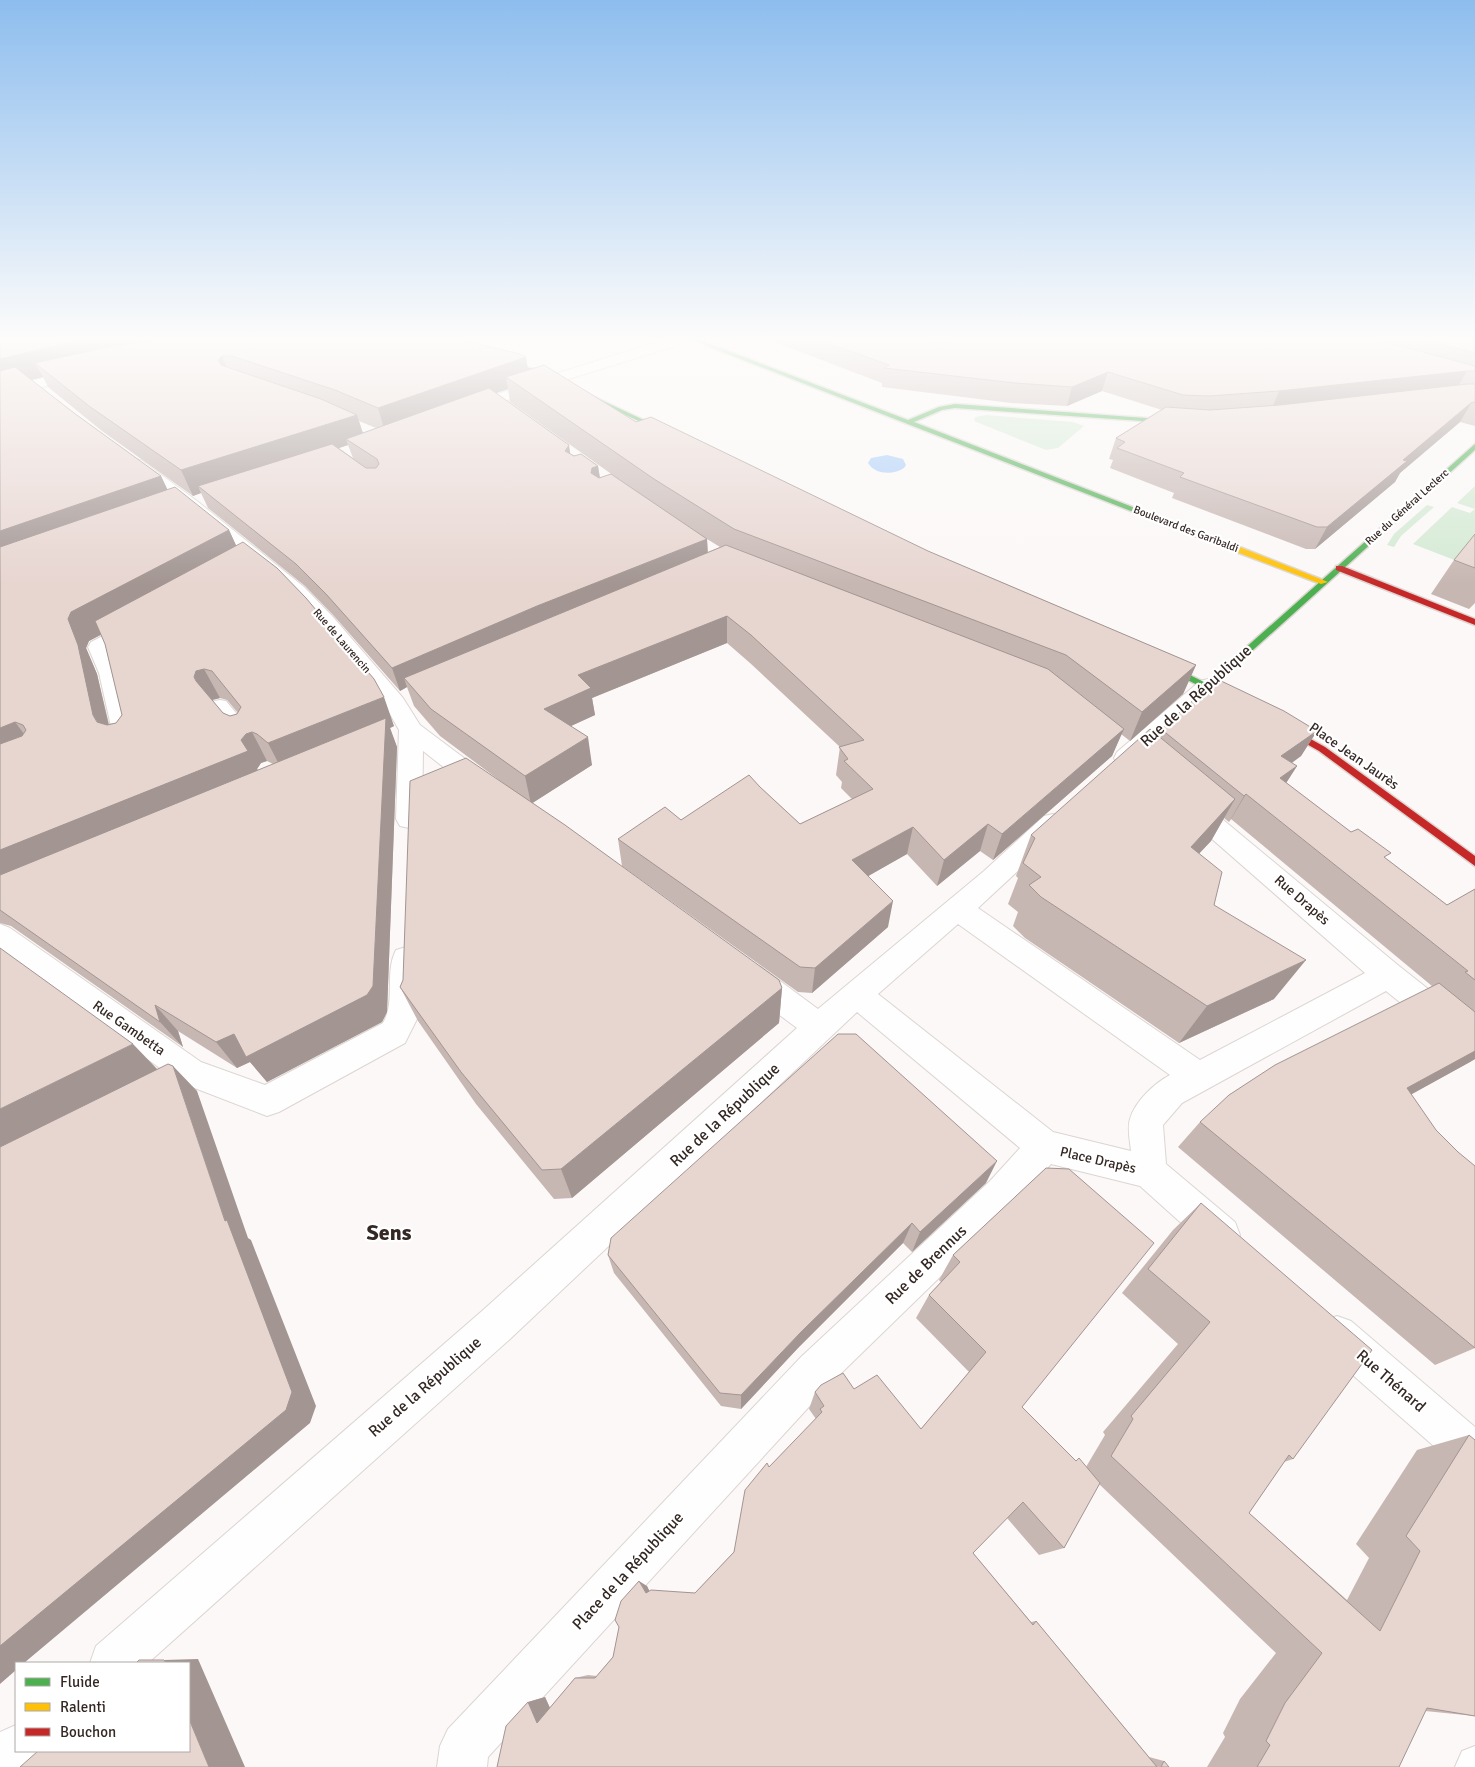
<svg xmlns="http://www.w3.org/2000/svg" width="1475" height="1767" font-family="Signika,sans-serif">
	<rect width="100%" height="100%" fill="#fbf8f7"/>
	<path fill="#d3e9d3" d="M 986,415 L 1073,422 L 1084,426 L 1058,448 L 1046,450 L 974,421 L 975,417 Z
		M 1475,486 L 1475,568 L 1413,544 L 1452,507 L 1470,513 L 1475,509 L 1457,503 Z
		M 1427,505 L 1434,507 L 1401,536 L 1394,547 L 1387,545 L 1394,534 Z"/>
	<path fill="#a6cbf8" d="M 887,455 L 903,459 L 906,465 L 904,468 C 894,475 875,475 868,463 L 871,458 Z"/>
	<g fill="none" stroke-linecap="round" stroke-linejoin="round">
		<g stroke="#dcd5d2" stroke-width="2">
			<path id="lane" d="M 220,700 L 226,701 L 251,731 L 254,735 L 251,739 L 245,741 L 239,739 L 214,709 L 212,705 L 214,701 Z
				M 1475,1746 L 1475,1767 L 1455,1767 L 1462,1751 Z"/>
		</g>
		<g stroke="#dcd5d2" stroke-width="2">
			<path id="street" d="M 673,337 L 696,337 L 694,340 L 559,382 L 471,413 L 461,413 L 458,410 L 461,407 L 549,376 Z
				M 81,369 L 86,370 L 88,373 L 86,376 L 0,398 L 0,388 Z
				M 135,459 L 141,460 L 197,501 L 304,587 L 333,617 L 403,698 L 420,725 L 492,779 L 496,785 L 492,791 L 483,794 L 474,791 L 423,751 L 422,819 L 418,826 L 409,828 L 400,826 L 396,819 L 399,730 L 386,707 L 319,625 L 290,595 L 185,509 L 129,468 L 127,464 L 129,460 Z
				M 137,620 L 144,622 L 147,626 L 144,630 L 111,649 L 121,673 L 139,744 L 135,750 L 127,752 L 119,750 L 115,744 L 99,673 L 88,647 L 91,642 L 130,622 Z
				M 1208,679 L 1216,681 L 1219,686 L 1216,691 L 1135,764 L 1126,766 L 1117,764 L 1114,758 L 1117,752 L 1200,681 Z
				M 1189,796 L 1198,799 L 1399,966 L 1475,1026 L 1475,1058 L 1464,1054 L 1386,991 L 1182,1103 L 1163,1125 L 1166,1164 L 1235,1222 L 1240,1235 L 1235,1248 L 1222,1253 L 1209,1248 L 1140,1186 L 1051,1164 L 1014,1205 L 829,1385 L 488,1757 L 487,1767 L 437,1767 L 440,1746 L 448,1729 L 801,1357 L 990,1181 L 1020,1148 L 857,1012 L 510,1339 L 148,1663 L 90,1663 L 96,1646 L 482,1311 L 797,1028 L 739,985 L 735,976 L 739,967 L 750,964 L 761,967 L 818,1009 L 984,871 L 1044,816 L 1053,814 L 1062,816 L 1066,823 L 1062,830 L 978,908 L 1200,1060 L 1365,973 L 1180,811 L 1176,805 L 1180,799 ZM 958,924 L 1170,1075 C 1155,1083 1135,1101 1130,1119 C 1127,1128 1130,1141 1131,1151 L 1053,1132 L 878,994 Z
				M 0,924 L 10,928 L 201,1062 L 265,1085 L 383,1023 C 396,1001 384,973 396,950 L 406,947 L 416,950 L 421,959 L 419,1015 L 405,1043 L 279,1112 L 267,1116 L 179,1082 L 0,952 Z
				M 1337,1316 L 1351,1321 L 1475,1427 L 1475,1475 L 1460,1469 L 1323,1349 L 1318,1335 L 1323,1321 Z
				M 16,1725 L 16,1751 L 40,1751 L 34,1767 L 0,1767 L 0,1732 Z"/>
		</g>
		<g stroke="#dcd5d2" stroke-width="3">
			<path id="fast" d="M 684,337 L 692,337 L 908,420 L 939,407 L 955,404 L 1187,421 L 1188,422 L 1185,424 L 955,408 L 942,410 L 914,422 L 1238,548 L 1231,550 Z
				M 492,358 L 537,370 L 678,436 L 673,437 L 533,372 L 490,361 L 490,359 Z
				M 1475,444 L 1475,450 L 1213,686 L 1243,701 L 1243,705 L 1237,705 L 1152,662 L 1156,659 L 1159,660 L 1206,683 Z"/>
		</g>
		<g stroke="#dcd5d2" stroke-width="3">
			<path id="slow" d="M 1231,546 L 1237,546 L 1328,582 L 1321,584 L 1231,550 Z"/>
		</g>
		<g stroke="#dcd5d2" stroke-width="3">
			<path id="jam" d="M 1336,566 L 1342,566 L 1475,619 L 1475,625 L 1336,570 Z
				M 1278,721 L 1325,747 L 1475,856 L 1475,866 L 1319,751 L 1275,726 L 1273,724 Z"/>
		</g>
		<use href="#lane" fill="#fefefe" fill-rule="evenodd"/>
		<use href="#street" fill="#fefefe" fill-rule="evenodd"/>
		<use href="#fast" fill="#4caf50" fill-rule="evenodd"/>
		<use href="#slow" fill="#ffc107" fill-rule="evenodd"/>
		<use href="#jam" fill="#c62828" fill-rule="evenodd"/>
	</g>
	<path fill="#c7b7b3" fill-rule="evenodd" d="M 0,338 L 453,338 L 528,370 L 636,422 L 928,551 L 1196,665 L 1183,694 L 1130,741 L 1121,734 L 1112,756 L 993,860 L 980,851 L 937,886 L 907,854 L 868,876 L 888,927 L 812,993 L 798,992 L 622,866 L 618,839 L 681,820 L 760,787 L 800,824 L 852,799 L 841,788 L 842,782 L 836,775 L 840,747 L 750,663 L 727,643 L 592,698 L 595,715 L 571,726 L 592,765 L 532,803 L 782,988 L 779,1023 L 572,1198 L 554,1199 L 476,1104 L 418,1021 L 400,987 L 507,786 L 440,736 L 414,706 L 407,687 L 400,691 L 334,616 L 305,586 L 208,508 L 201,493 L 193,496 L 102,431 L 48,387 L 43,377 L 31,380 L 74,413 L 161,476 L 167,490 L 229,530 L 236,546 L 394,726 L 390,728 L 397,747 L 387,1012 L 382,1022 L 267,1082 L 250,1062 L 237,1068 L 178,1031 L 183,1047 L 11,926 L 0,923 ZM 508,389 L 510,402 L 638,493 L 600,477 L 598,466 L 571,454 L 495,393 ZM 359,421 L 376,428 L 363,433 ZM 348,445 L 353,458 L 339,448 ZM 707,539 L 720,547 L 708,552 ZM 101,635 L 105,644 L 122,715 L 116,723 L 109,724 L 97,674 L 86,648 L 89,641 ZM 220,698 L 227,700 L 238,713 L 237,714 L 230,716 L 223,713 L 212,700 ZM 267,761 L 273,764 L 258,770 L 257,769 L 261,763 Z
		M 764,338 L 924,338 L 942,344 L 957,338 L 1475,338 L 1475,426 L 1460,422 L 1400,473 L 1395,482 L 1315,549 L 1306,549 L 1172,498 L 1174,493 L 1110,468 L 1113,460 L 1109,459 L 1116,438 L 1162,410 L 1102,391 L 1067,406 L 1011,403 L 882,387 L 882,383 Z
		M 1475,534 L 1475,603 L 1469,609 L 1431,594 L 1454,560 Z
		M 1161,729 L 1317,731 L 1301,756 L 1292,763 L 1297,766 L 1286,783 L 1447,905 L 1475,889 L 1475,1059 L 1470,1062 L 1411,1094 L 1475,1348 L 1435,1365 L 1178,1147 L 1200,1122 L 1432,986 L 1231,819 L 1229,822 L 1224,818 L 1211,841 L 1199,853 L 1214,905 L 1274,999 L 1179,1043 L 1025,938 L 1013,926 L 1018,912 L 1008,904 L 1018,878 L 1016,876 L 1031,835 L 1158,736 Z
		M 1046,1168 L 1022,1407 L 1076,1461 L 1086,1467 L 1105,1435 L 1103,1432 L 1178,1344 L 1122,1293 L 1173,1230 L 1201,1203 L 1293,1459 L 1284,1462 L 1249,1513 L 1347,1600 L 1369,1558 L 1356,1544 L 1417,1450 L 1469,1435 L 1475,1716 L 1425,1711 L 1399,1767 L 1207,1767 L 1225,1737 L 1223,1733 L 1240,1699 L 1276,1653 L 1099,1484 L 1064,1548 L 1039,1555 L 1007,1518 L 973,1553 L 1031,1622 L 1036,1621 L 1149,1757 L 1164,1761 L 1169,1767 L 497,1767 L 528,1702 L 545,1697 L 550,1708 L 575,1678 L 588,1675 L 597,1676 L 613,1657 L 647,1586 L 649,1591 L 695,1593 L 734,1552 L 769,1467 L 816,1419 L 809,1409 L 815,1392 L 854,1389 L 921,1429 L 969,1372 L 916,1318 L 929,1295 L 941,1282 L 939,1280 L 953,1255 Z
		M 986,1183 L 912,1252 L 903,1243 L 798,1348 L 741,1409 L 721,1406 L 614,1273 L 608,1255 Z"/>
	<path fill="#a29592" d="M 95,338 L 156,338 L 163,352 L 35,363 L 43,377 L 0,388 L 0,359 L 80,340 Z
		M 222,356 L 231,379 L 227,383 L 218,360 Z
		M 526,357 L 530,381 L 506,377 L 508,389 L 385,432 L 378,408 Z
		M 1467,371 L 1456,390 L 1271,411 L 1279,391 Z
		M 1108,372 L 1102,391 L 1067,406 L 1072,387 Z
		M 1472,402 L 1460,422 L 1400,473 L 1395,482 L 1315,549 L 1327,527 L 1403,460 Z
		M 357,415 L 365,440 L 346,439 L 348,445 L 205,492 L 198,486 L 201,493 L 193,496 L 181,470 Z
		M 569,445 L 572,466 L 565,451 Z
		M 598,466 L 601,487 L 591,473 L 592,468 Z
		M 161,476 L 174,503 L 0,566 L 0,531 Z
		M 229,530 L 242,558 L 89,641 L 86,648 L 97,674 L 113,744 L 93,715 L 68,619 L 71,612 Z
		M 707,539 L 708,561 L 404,678 L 407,687 L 400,691 L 392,668 L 537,606 Z
		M 727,616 L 727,643 L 592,698 L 595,715 L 549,736 L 544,709 L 578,675 Z
		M 1196,665 L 1183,694 L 1130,741 L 1142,712 Z
		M 204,669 L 220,698 L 212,700 L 210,706 L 194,677 L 196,671 Z
		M 384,697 L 394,726 L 390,728 L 397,747 L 387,1012 L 382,1022 L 267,1082 L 250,1062 L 237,1068 L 216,1042 L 283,772 L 268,743 Z
		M 15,722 L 37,751 L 0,765 L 0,728 Z
		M 1124,729 L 1112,756 L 993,860 L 1002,834 Z
		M 1317,731 L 1301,756 L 1266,781 L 1281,756 Z
		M 252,732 L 267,761 L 261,763 L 257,769 L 264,780 L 0,889 L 0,850 L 241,740 L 246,734 Z
		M 588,737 L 592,765 L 531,804 L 525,776 Z
		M 1297,766 L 1281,791 L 1280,778 Z
		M 1246,794 L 1231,819 L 1229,822 L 1244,796 Z
		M 1235,799 L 1211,841 L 1167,888 L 1191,847 Z
		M 988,824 L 980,851 L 937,886 L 944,860 Z
		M 913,827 L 907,854 L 849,887 L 852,860 Z
		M 893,901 L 888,927 L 812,993 L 815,968 Z
		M 1306,960 L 1274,999 L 1179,1043 L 1207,1006 Z
		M 782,988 L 779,1023 L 572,1198 L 561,1169 Z
		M 155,1005 L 178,1031 L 183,1047 L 160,1022 Z
		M 133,1044 L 158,1070 L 0,1149 L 0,1109 Z
		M 1475,1051 L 1475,1059 L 1470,1062 L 1376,1114 L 1407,1088 Z
		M 173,1066 L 197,1091 L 248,1238 L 251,1240 L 316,1406 L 310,1423 L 24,1663 L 16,1663 L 16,1670 L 0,1684 L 0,1646 L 225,1221 Z
		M 997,1161 L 986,1183 L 912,1252 L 920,1232 Z
		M 912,1223 L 903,1243 L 798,1348 L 741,1409 L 741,1395 L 801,1332 Z
		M 639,1581 L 647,1586 L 653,1598 L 646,1593 Z
		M 198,1659 L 245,1767 L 209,1767 L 189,1719 L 189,1663 L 166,1663 L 164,1660 Z
		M 545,1697 L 554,1717 L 537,1723 L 528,1702 Z"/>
	<path fill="#e7d5d0" stroke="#a29592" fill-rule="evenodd" d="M 0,338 L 95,338 L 80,340 L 0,359 Z
		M 260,338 L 453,338 L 520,354 L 526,357 L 378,408 L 335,390 L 232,356 L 222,356 L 218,360 L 221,365 L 321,399 L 357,415 L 181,470 L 89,406 L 35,363 L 103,348 L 157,340 Z
		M 814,338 L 924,338 L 942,344 L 957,338 L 1370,338 L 1475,366 L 1475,371 L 1467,371 L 1279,391 L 1209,396 L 1183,395 L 1108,372 L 1072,387 L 1015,383 L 884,368 L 889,365 Z
		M 1416,338 L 1475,338 L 1475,353 Z
		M 544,365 L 636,422 L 651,417 L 928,551 L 1196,665 L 1142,712 L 1066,655 L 734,529 L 654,479 L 506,377 Z
		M 15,367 L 74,413 L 161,476 L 0,531 L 0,371 Z
		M 1467,384 L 1475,384 L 1475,403 L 1472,402 L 1403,460 L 1407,461 L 1327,527 L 1317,527 L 1180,477 L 1184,473 L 1117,448 L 1125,442 L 1116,438 L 1166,407 L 1210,410 L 1280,405 Z
		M 489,388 L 569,445 L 565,451 L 574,456 L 581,454 L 598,466 L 592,468 L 591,473 L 599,478 L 611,474 L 707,539 L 537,606 L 392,668 L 326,594 L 296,564 L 198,486 L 332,444 L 366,468 L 376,468 L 379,464 L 377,459 L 346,439 Z
		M 175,487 L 229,530 L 71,612 L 68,619 L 78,645 L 93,715 L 97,722 L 107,725 L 116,723 L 122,715 L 105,644 L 95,621 L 243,542 L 277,568 L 306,598 L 374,679 L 384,697 L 268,743 L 257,734 L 252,732 L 246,734 L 241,740 L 248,751 L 0,850 L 0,744 L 22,736 L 26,730 L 23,725 L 15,722 L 0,728 L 0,547 ZM 204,669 L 212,671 L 241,707 L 237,714 L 230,716 L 223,713 L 196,681 L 194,677 L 196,671 Z
		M 1475,534 L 1475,568 L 1454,560 Z
		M 726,545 L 1048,669 L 1124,729 L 1002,834 L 988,824 L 944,860 L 913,827 L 852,860 L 893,901 L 815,968 L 800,967 L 618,839 L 665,807 L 681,820 L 749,775 L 760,787 L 800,824 L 873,789 L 844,761 L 848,759 L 839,747 L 864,740 L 751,635 L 727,616 L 578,675 L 591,688 L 544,709 L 588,737 L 525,776 L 431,709 L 404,678 Z
		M 1217,679 L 1284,711 L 1317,731 L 1281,756 L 1297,766 L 1280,778 L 1351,832 L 1358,829 L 1391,853 L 1384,857 L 1447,905 L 1475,889 L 1475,980 L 1465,972 L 1468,971 L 1246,794 L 1244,796 L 1161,729 Z
		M 386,718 L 373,986 L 367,995 L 246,1057 L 234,1034 L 216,1042 L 155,1005 L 160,1022 L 0,910 L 0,875 Z
		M 1150,729 L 1235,799 L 1191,847 L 1222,872 L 1214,905 L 1306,960 L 1207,1006 L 1041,897 L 1029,885 L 1041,877 L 1023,863 L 1035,838 L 1031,835 Z
		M 466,758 L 565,825 L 779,980 L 782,988 L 561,1169 L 542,1170 L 461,1072 L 400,987 L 403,980 L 410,781 Z
		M 0,948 L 133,1044 L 0,1109 Z
		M 1439,983 L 1475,1012 L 1475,1051 L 1407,1088 L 1436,1130 L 1458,1152 L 1475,1166 L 1475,1348 L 1200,1122 L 1229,1095 L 1275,1065 Z
		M 838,1034 L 856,1034 L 997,1161 L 920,1232 L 912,1223 L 801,1332 L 741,1395 L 720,1393 L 608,1255 L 611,1238 Z
		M 168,1064 L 173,1066 L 225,1221 L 227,1220 L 292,1392 L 286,1410 L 0,1646 L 0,1147 Z
		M 1046,1168 L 1069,1169 L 1154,1243 L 1022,1407 L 1076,1461 L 1079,1458 L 1100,1483 L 1064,1548 L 1023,1502 L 973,1553 L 1033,1625 L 1036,1621 L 1157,1767 L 497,1767 L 506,1726 L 528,1702 L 537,1723 L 575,1678 L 595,1678 L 613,1657 L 619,1627 L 615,1620 L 621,1601 L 639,1581 L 646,1593 L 651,1590 L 695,1593 L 734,1552 L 745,1490 L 767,1463 L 769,1467 L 822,1412 L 820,1409 L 824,1406 L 815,1392 L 821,1385 L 843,1373 L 854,1389 L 877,1375 L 921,1429 L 986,1352 L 929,1295 L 960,1262 L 953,1255 Z
		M 1201,1203 L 1372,1350 L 1293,1459 L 1289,1455 L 1249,1513 L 1380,1631 L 1420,1551 L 1406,1536 L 1469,1435 L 1475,1440 L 1475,1716 L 1427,1708 L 1399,1767 L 1257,1767 L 1270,1745 L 1266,1741 L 1285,1703 L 1322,1653 L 1111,1456 L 1133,1419 L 1131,1416 L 1210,1322 L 1148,1269 Z
		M 139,1660 L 164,1660 L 166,1663 L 136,1663 Z
		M 189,1719 L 209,1767 L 20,1767 L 38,1751 L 189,1751 Z
		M 1164,1761 L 1169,1767 L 1161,1767 Z"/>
	<linearGradient id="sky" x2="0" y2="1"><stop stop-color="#8dbdee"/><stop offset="0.58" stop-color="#fdfcfb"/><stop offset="1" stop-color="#fdfcfb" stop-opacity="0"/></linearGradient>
	<rect width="1475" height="585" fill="url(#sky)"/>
	<g text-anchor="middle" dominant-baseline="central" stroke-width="4.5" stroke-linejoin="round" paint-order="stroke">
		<g font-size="11" fill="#342824" stroke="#fff">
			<text transform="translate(1407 507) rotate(-42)">Rue du Général Leclerc</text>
			<text transform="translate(1186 529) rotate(21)">Boulevard des Garibaldi</text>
			<text transform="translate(342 641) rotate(49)">Rue de Laurencin</text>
		</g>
		<g font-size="14" fill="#342824" stroke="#fff">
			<text transform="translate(1354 756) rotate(35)">Place Jean Jaurès</text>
			<text transform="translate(1302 900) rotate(41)">Rue Drapès</text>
			<text transform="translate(129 1028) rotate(35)">Rue Gambetta</text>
			<text transform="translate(1098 1160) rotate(13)">Place Drapès</text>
		</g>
		<g font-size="16" fill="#342824" stroke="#fff">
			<text transform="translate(1196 696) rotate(-42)">Rue de la République</text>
			<text transform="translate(725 1115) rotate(-43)">Rue de la République</text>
			<text transform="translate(926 1265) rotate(-44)">Rue de Brennus</text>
			<text transform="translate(1391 1381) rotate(41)">Rue Thénard</text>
			<text transform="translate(425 1387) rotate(-41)">Rue de la République</text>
			<text transform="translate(628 1571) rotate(-47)">Place de la République</text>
		</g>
		<g font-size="22" font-weight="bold" fill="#342824" stroke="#fff">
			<text x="389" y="1232">Sens</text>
		</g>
	</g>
	<rect x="15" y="1662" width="175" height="90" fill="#ffffff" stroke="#aea9a7"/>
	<rect x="25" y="1678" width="25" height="8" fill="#4caf50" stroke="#aea9a7"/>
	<text x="60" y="1687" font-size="15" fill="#342824">Fluide</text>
	<rect x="25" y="1703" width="25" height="8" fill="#ffc107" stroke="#aea9a7"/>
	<text x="60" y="1712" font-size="15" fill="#342824">Ralenti</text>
	<rect x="25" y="1728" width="25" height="8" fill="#c62828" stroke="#aea9a7"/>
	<text x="60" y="1737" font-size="15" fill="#342824">Bouchon</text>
</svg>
